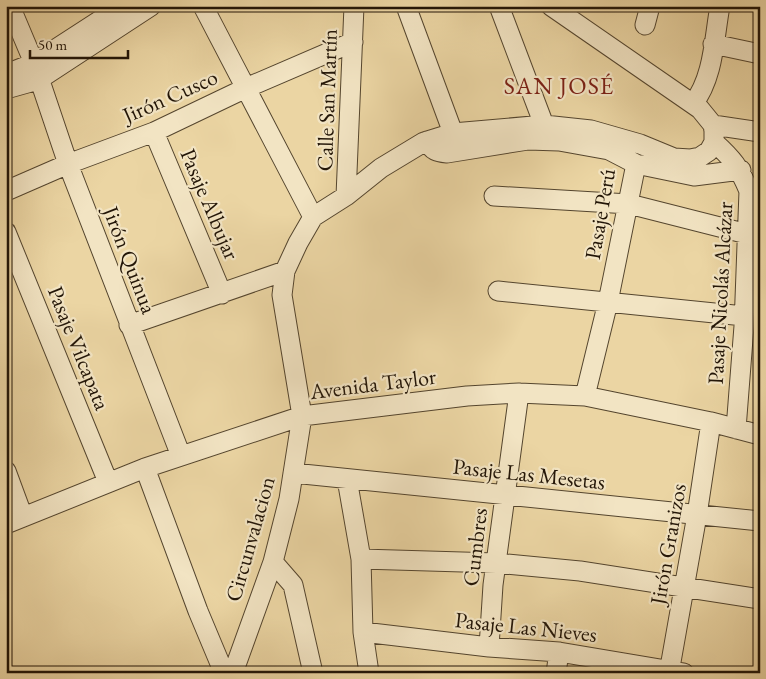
<svg xmlns="http://www.w3.org/2000/svg" width="766" height="679" font-family="'EB Garamond',serif">
	<rect width="100%" height="100%" fill="#ebd5a3"/>
	<filter id="stains"><feTurbulence type="fractalNoise" baseFrequency=".004" numOctaves="4"/><feColorMatrix values="0 0 0 0 .2 0 0 0 0 .09 0 0 0 0 .02 0 0 0 .5 -.17"/></filter>
	<radialGradient id="worn" r=".72"><stop offset=".6" stop-color="#630" stop-opacity="0"/><stop offset="1" stop-color="#630" stop-opacity=".3"/></radialGradient>
	<g fill="none" stroke-linecap="round" stroke-linejoin="round">
		<g stroke="#54452e" stroke-width="21">
			<path id="minor" d="M 10,6 L 34,63 L 68,164 L 181,456
				M 203,6 L 313,217
				M 406,6 L 453,133
				M 499,6 L 544,125
				M 645,25 L 650,6
				M 713,44 L 760,54
				M 6,74 L 34,63 L 122,6
				M 6,89 L 38,80 L 151,6
				M 693,104 C 714,77 714,38 720,6
				M 713,125 L 760,132
				M 154,132 L 222,294
				M 427,141 C 432,151 437,152 447,153 L 528,140 L 559,141 L 609,150 L 636,164 L 608,302 L 585,396
				M 714,142 C 733,159 739,167 749,191 L 744,326 L 736,429
				M 636,164 L 694,176 L 741,170
				M 6,191 L 68,164 L 154,132 L 246,88 L 353,42
				M 346,196 L 354,6
				M 494,196 L 629,204 L 759,237
				M 6,232 L 108,482
				M 498,291 L 744,316
				M 129,325 L 285,271
				M 145,468 L 198,611 L 224,673
				M 6,471 L 23,517
				M 293,473 L 760,521
				M 347,479 L 361,559 L 363,632 L 369,673
				M 6,524 L 145,468 L 302,416 L 467,396 L 519,393 L 585,396 L 711,422 L 760,435
				M 361,559 L 496,563 L 580,571 L 760,599
				M 273,562 L 293,585 L 313,673
				M 363,632 L 489,647 L 559,652 L 684,673
				M 489,647 L 493,585 L 519,393
				M 233,673 L 273,562 L 289,499 L 302,416 L 282,295 L 285,271 L 298,243 L 313,217 L 346,196 L 381,168 L 424,142 L 453,133 L 544,125 L 591,130 L 640,144 L 674,158 L 690,159 L 700,157 L 709,151 L 714,142 L 714,131 L 713,125 L 700,109 L 551,6
				M 556,673 L 559,652
				M 669,673 L 697,515 L 711,422"/>
		</g>
		<use href="#minor" stroke="#f2e4c3" stroke-width="19"/>
	</g>
	<g text-anchor="middle" dominant-baseline="central" stroke-width="4.5" stroke-linejoin="round" paint-order="stroke">
		<g font-size="22" fill="#221507" stroke="#f2e4c3">
			<text transform="translate(170 96) rotate(-24)">Jirón Cusco</text>
			<text transform="translate(327 100) rotate(-88)">Calle San Martín</text>
			<text transform="translate(210 204) rotate(67)">Pasaje Albujar</text>
			<text transform="translate(600 214) rotate(-80)">Pasaje Perú</text>
			<text transform="translate(130 260) rotate(69)">Jirón Quinua</text>
			<text transform="translate(720 293) rotate(-87)">Pasaje Nicolás Alcázar</text>
			<text transform="translate(79 348) rotate(68)">Pasaje Vilcapata</text>
			<text transform="translate(373 384) rotate(-7)">Avenida Taylor</text>
			<text transform="translate(529 474) rotate(6)">Pasaje Las Mesetas</text>
			<text transform="translate(250 539) rotate(-74)">Circunvalacion</text>
			<text transform="translate(668 544) rotate(-80)">Jirón Granizos</text>
			<text transform="translate(475 547) rotate(-83)">Cumbres</text>
			<text transform="translate(526 627) rotate(6)">Pasaje Las Nieves</text>
		</g>
		<g font-size="24" letter-spacing="1" fill="#7a1f14" stroke="#f2e4c3">
			<text x="559" y="85">SAN JOSÉ</text>
		</g>
	</g>
	<rect width="766" height="679" fill="none" stroke="#ebd5a3" stroke-width="25"/>
	<rect x="8" y="8" width="751" height="664" fill="none" stroke="#221507" stroke-width="2.5"/>
	<rect x="12" y="12" width="741" height="654" fill="none" stroke="#221507"/>
	<path d="M30 50v8h98v-8" fill="none" stroke="#221507" stroke-width="2.5"/>
	<text x="38" y="50" font-size="15" fill="#221507" stroke="#f2e4c3" stroke-width="4" paint-order="stroke">50 m</text>
	<rect width="100%" height="100%" filter="url(#stains)"/>
	<rect width="100%" height="100%" fill="url(#worn)"/>
</svg>
